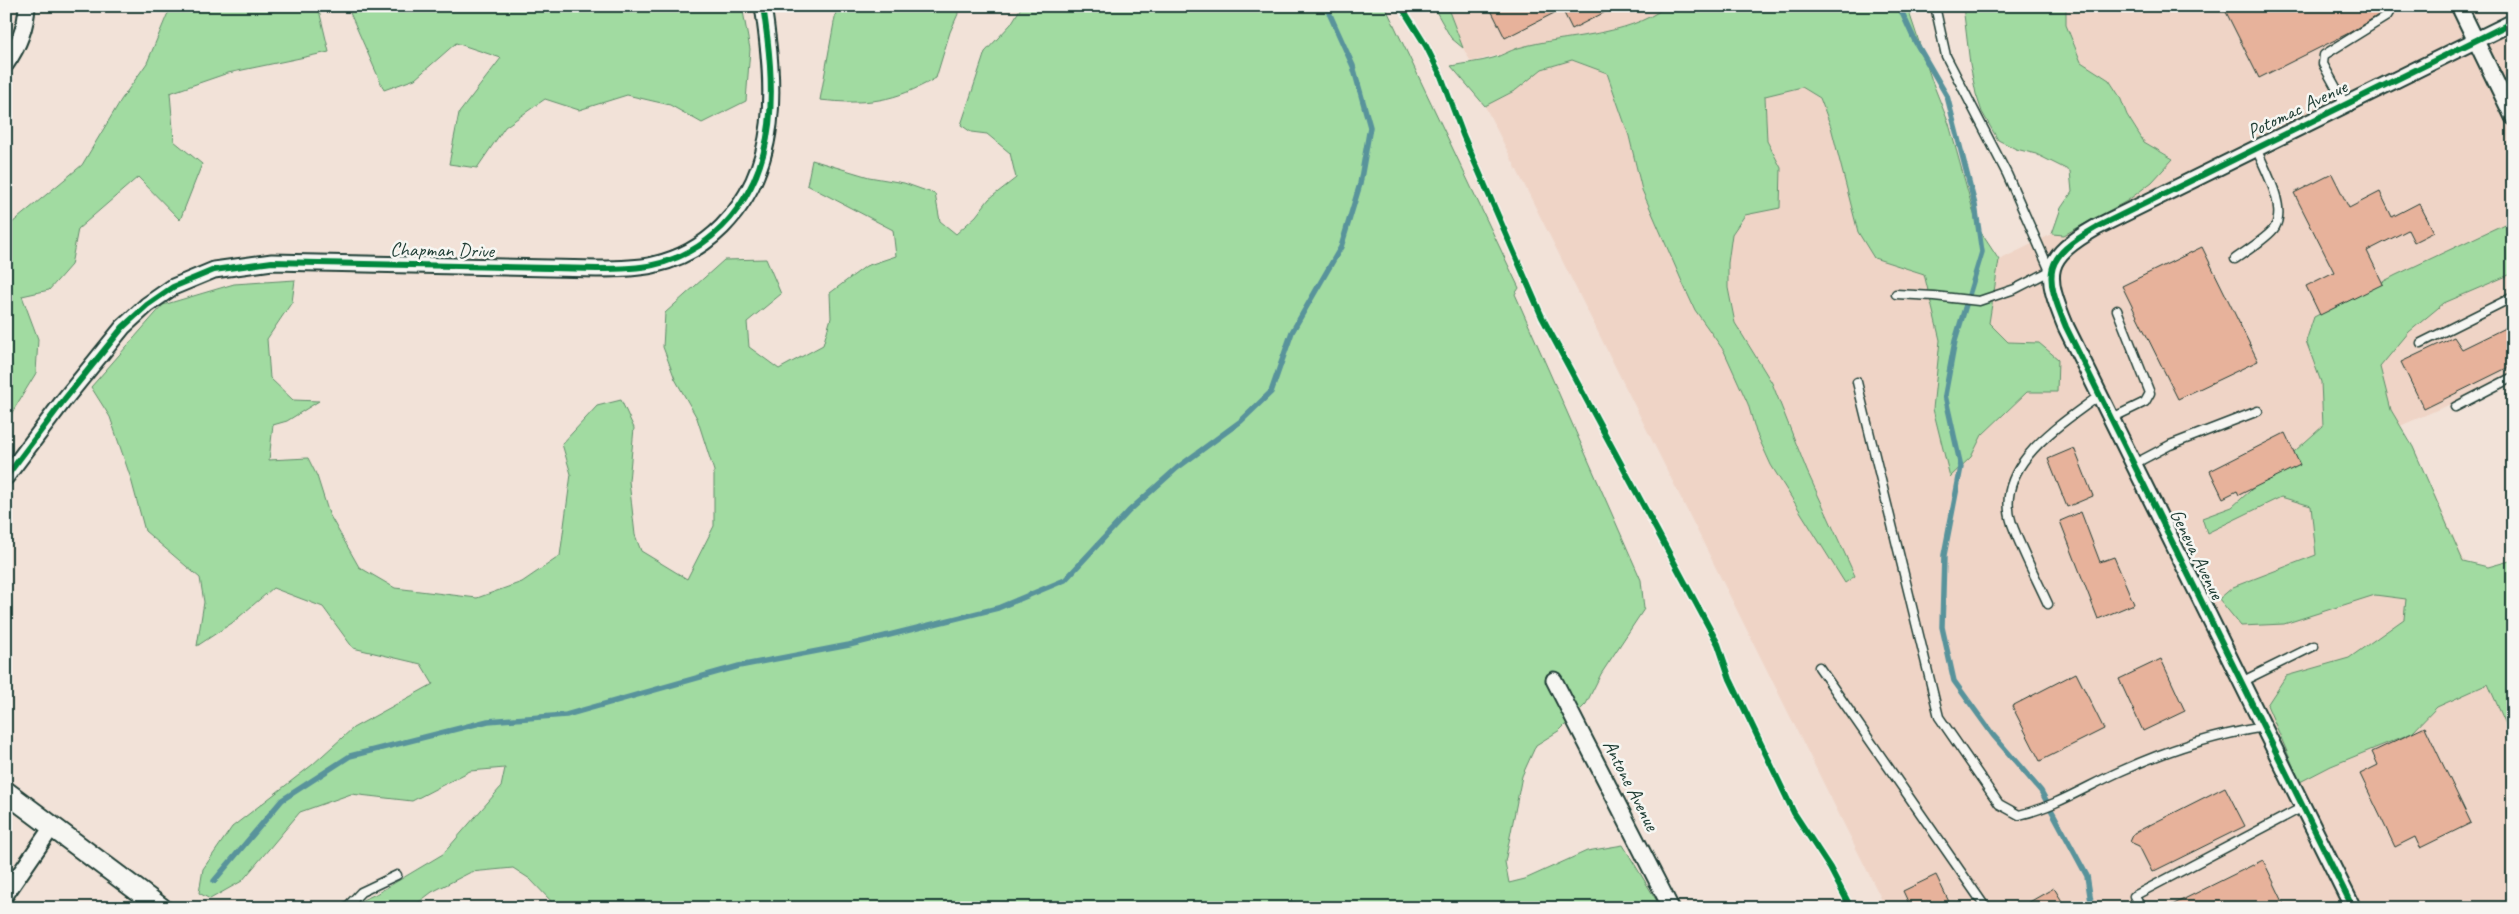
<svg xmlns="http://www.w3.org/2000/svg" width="2519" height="914" font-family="Caveat,sans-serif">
	<rect width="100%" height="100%" fill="#f2e2d8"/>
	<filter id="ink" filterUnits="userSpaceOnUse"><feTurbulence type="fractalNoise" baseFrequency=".02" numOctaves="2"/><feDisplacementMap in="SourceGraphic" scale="10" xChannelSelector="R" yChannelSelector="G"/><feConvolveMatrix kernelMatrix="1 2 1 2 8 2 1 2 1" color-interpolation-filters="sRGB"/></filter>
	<g filter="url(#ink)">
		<path fill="#efd4c6" d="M 1447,6 L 1667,6 L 1651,19 L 1592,36 L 1562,39 L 1471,62 L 1463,48 Z
			M 2066,6 L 2459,6 L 2474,39 L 2513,22 L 2513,377 L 2400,426 L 2413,447 L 2513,669 L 2513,908 L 1886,908 L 1485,106 L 1516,90 L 1542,69 L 1572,60 L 1607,73 L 1629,136 L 1642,190 L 1683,284 L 1695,310 L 1724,351 L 1748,404 L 1756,432 L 1771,465 L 1846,582 L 1855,575 L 1807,471 L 1772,383 L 1735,323 L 1728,288 L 1728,263 L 1732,234 L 1781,168 L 1767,141 L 1765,96 L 1802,87 L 1820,98 L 1831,127 L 1858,232 L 1874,258 L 1924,274 L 1940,340 L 1933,409 L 1950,476 L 1971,457 L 1982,435 L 2027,392 L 2056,392 L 2039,343 L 2008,342 L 1989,323 L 1999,260 L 2052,234 L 2065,235 L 2173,158 L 2144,142 L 2127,115 L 2120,97 L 2109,80 L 2081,62 L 2066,25 Z"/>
		<path fill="#a1dba1" stroke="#608c6a" d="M 174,6 L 318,6 L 329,52 L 228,73 L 170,93 L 174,141 L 202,164 L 180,220 L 138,177 L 78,229 L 71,265 L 49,290 L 22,296 L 38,339 L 36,373 L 11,414 L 6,418 L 6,228 L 82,165 L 121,100 L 147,63 L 167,15 Z
			M 347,6 L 742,6 L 750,49 L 746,101 L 702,123 L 670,105 L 627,95 L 579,110 L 545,99 L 505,127 L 477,168 L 449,164 L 459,113 L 501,58 L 456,43 L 415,79 L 384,90 Z
			M 837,6 L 957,6 L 958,14 L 950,32 L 936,78 C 894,102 867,105 820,100 Z
			M 1022,6 L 1385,6 L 1519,288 L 1515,294 L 1641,580 L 1644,609 L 1601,674 L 1586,704 L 1560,730 L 1536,745 L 1522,776 L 1505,862 L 1509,883 L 1525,879 L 1587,851 L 1623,845 L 1661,908 L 711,908 L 709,904 L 698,908 L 554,908 L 551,901 L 530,879 L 513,868 L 471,872 L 432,892 L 411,908 L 344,908 L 376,894 L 443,854 L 501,787 L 505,768 L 470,771 L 412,801 L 351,794 L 300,812 L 242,881 L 210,899 L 199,893 L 203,869 L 232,827 L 312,765 L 353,728 L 433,684 L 421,664 L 353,648 L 323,607 L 273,588 L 232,623 L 197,646 L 204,602 L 200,578 L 145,531 L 131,479 L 110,417 L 91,387 L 163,305 L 234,284 L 295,280 L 292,302 L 267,339 L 270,378 L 293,400 L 319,401 L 287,421 L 273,425 L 269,460 L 308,458 L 317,476 L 329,514 L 359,567 L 395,588 L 477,598 L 522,582 L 560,556 L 571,474 L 562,444 L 597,406 L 621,400 L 634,428 L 629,481 L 635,535 L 641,551 L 687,579 L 714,526 L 714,471 L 697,418 L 675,379 L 663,347 L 665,313 L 724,260 L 766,259 L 781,294 L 747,322 L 749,347 L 779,369 L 823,345 L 831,318 L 830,293 L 866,266 L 896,256 L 893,230 L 807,185 L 812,160 L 869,177 L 904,183 L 935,194 L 940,221 L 956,234 L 976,216 L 989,199 L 1016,178 L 1010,153 L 987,134 L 971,132 L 961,125 L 985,52 L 1011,24 Z
			M 1433,6 L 1447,6 L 1463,48 L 1451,38 Z
			M 1667,6 L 1907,6 L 1932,81 L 1949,124 L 1978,228 L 1999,260 L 1989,323 L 2008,342 L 2039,343 L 2058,359 L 2057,392 L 2027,392 L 1982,435 L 1971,457 L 1950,477 L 1933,409 L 1940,340 L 1924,274 L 1874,258 L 1858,232 L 1831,127 L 1820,98 L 1802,87 L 1765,96 L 1767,141 L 1781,168 L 1780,208 L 1745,215 L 1732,234 L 1728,263 L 1728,288 L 1735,323 L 1772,383 L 1807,471 L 1855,576 L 1845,583 L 1771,465 L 1756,432 L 1748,404 L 1724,351 L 1695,310 L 1683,284 L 1642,190 L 1629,136 L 1607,73 L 1572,60 L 1542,69 L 1516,90 L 1485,106 L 1451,66 C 1465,63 1480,62 1493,58 C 1501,56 1509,51 1518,48 C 1567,34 1625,38 1667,6 Z
			M 1963,6 L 2066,6 L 2066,25 L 2081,62 L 2109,80 L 2120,97 L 2127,115 L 2144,142 L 2173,159 L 2152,182 L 2127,201 L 2064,235 L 2052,234 L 2061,208 L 2072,192 L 2070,171 L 2036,154 L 2016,149 L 1998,140 L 1982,112 L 1976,94 L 1970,64 Z
			M 2513,220 L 2513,271 L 2509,275 L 2444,303 L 2409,332 L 2380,367 L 2391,410 L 2413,447 L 2463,561 L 2488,567 L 2513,560 L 2513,740 L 2488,684 L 2437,707 L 2412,733 L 2331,766 L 2300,782 L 2267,705 L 2286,676 L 2349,658 L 2404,619 L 2406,599 L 2375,595 L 2284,624 L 2241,626 L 2219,599 L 2233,587 L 2316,555 L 2311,506 L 2281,497 L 2207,533 L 2202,518 L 2232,507 L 2323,426 L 2321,382 L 2306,341 L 2314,317 L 2396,275 Z"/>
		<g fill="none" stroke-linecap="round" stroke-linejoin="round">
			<path stroke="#59939b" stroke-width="5.5" d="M 1899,6 L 1915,41 L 1947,96 L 1975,205 L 1982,252 L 1955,341 L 1945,395 L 1961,467 L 1944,555 L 1942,627 L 1954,681 L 1993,735 L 2041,791 L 2087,876 L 2092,908
				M 214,881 L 282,800 L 350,756 L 488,721 L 566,715 L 739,666 L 849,645 L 998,608 L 1065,580 L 1129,511 L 1177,468 L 1241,421 L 1271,392 L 1292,332 L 1341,247 L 1360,184 L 1370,127 L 1353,66 L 1326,6"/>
		</g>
		<path fill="#e7b29b" stroke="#1f3d34" d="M 1489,6 L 1617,6 L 1572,29 L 1562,9 L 1505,38 Z
			M 2223,6 L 2376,6 L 2380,14 L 2349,33 L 2259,78 Z
			M 2332,174 L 2349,208 L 2380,192 L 2392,217 L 2419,203 L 2434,232 L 2414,242 L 2408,230 L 2367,251 L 2383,284 L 2320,315 L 2306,286 L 2334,272 L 2294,193 Z
			M 2202,247 L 2258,361 L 2178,399 L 2122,286 Z
			M 2513,324 L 2513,365 L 2424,409 L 2401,362 L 2454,337 L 2462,349 Z
			M 2285,433 L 2300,465 L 2239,495 L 2237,491 L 2223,498 L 2210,471 Z
			M 2074,448 L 2093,496 L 2067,507 L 2048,459 Z
			M 2081,512 L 2100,562 L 2114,557 L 2134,604 L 2098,619 L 2060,521 Z
			M 2161,659 L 2185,711 L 2143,731 L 2119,679 Z
			M 2076,673 L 2104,729 L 2040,761 L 2012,706 Z
			M 2425,727 L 2471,823 L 2420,848 L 2415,837 L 2395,847 L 2360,774 L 2378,765 L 2372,752 Z
			M 2225,787 L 2245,826 L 2152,872 L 2139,846 L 2130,842 L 2134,833 Z
			M 2263,860 L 2286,908 L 2166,908 Z
			M 1936,875 L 1952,908 L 1911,908 L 1903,891 Z
			M 2054,888 L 2066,908 L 2019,908 Z"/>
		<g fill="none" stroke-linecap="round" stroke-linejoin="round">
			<g stroke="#1f3d34" stroke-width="11">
				<path id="service" d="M 2345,104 L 2323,64 L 2324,55 L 2387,16 L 2393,6
					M 2235,259 C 2245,252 2270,236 2275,227 C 2287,206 2264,168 2256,148
					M 1896,294 L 1934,296 L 1979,301 L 2015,289 L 2050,271 L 2007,174 L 1946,56 L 1935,6
					M 2421,343 L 2513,297
					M 1857,382 L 1939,717 L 1999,804 L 2019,815 C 2055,807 2087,786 2121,771 C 2167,750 2214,735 2264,727
					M 2455,407 L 2513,377
					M 2112,418 L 2145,402 L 2150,393 L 2117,310
					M 2134,464 L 2170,445 L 2258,411
					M 2048,604 C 2036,578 2022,551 2012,524 C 1992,465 2062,424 2100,395
					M 1819,667 L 1986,908
					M 2241,682 L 2314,646
					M 346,908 L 361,892 L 397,875
					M 2142,908 L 2134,896 L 2303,807"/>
			</g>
			<g stroke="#1f3d34" stroke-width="19">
				<path id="minor" d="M 2459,6 L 2513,117
					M 6,64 C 18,47 26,27 27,6
					M 6,477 L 64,400 L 123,327 L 147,305 L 173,287 L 214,270 L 272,262 L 597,269 C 615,269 635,269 653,265 C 680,259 703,246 722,227 C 781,167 775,85 763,6
					M 1554,680 L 1671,908
					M 6,894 L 52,827
					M 2353,908 L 2066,327 C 2043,272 2043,258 2097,227 L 2513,22"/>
			</g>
			<g stroke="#1f3d34" stroke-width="24">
				<path id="tertiary" d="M 6,792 L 161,908"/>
			</g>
			<use href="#service" stroke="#f6f6f2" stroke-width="8"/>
			<use href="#minor" stroke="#f6f6f2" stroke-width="15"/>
			<use href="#tertiary" stroke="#f6f6f2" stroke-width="20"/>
			<g stroke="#f6f6f2" stroke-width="9">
				<path id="cycleway" d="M 1401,6 L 1426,46 L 1441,76 L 1463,135 L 1542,317 L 1718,644 L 1730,679 L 1794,813 L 1830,868 L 1851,908
					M 6,477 L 64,400 L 123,327 L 147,305 L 173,287 L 214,270 L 272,262 L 597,269 C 615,269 635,269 653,265 C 680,259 703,246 722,227 C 781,167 775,85 763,6
					M 2353,908 L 2066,327 C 2043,272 2043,258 2097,227 L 2513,22"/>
			</g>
			<use href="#cycleway" stroke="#00873e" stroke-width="6"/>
		</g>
	</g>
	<g text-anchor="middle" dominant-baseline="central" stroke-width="5" stroke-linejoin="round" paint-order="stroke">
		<g font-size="20" fill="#1f3d34" stroke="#f6f6f2">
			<text transform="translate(2297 109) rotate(-26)">Potomac Avenue</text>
			<text transform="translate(442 250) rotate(1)">Chapman Drive</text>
			<text transform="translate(2197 554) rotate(64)">Geneva Avenue</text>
			<text transform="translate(1631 785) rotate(63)">Antone Avenue</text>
		</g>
	</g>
	<rect width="2519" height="914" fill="none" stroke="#f6f6f2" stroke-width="25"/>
	<rect x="12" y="12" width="2494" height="889" fill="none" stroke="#1f3d34" stroke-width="2" filter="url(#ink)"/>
</svg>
